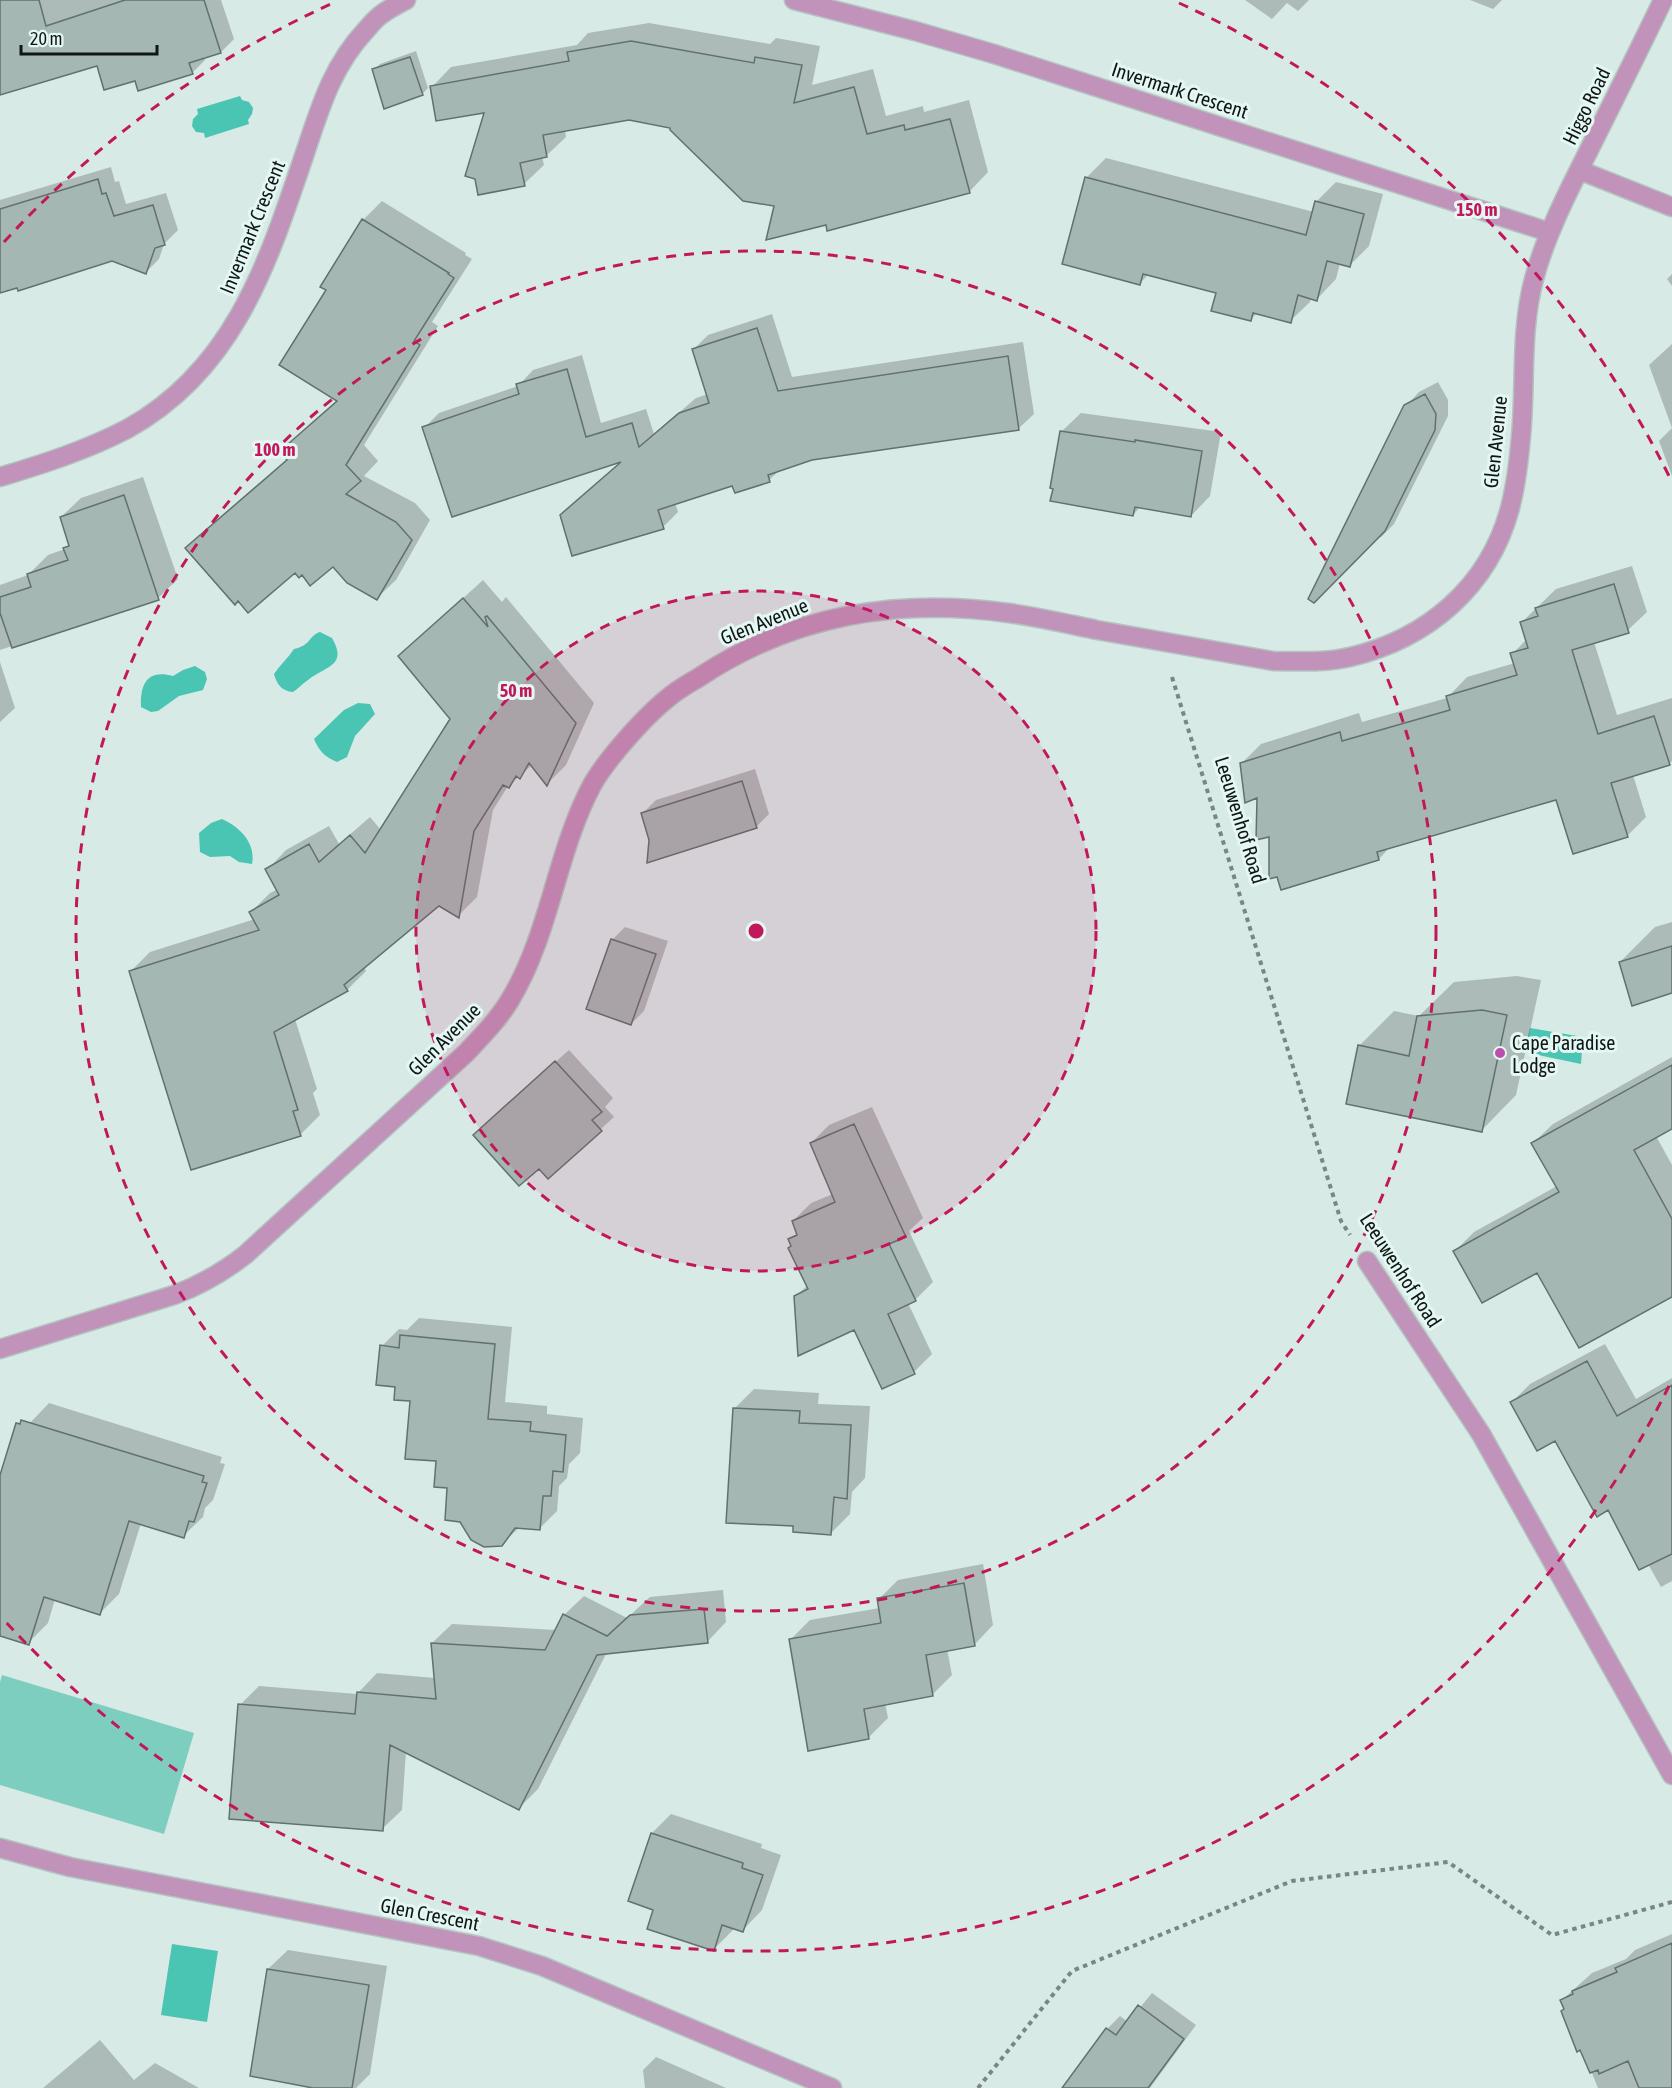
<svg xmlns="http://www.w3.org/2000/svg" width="1672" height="2088" font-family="'Asap Condensed',sans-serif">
	<rect width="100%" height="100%" fill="#d7eae6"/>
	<path fill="#7ecec0" d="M 2,1675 L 194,1733 L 164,1834 L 0,1785 L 0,1682 Z"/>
	<path fill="#4ac4b3" d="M 240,96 L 242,100 L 249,102 L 253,108 L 252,114 L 248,120 L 249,124 L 205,138 L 204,133 L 196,132 L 192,126 L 193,119 L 198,114 L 197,109 Z
		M 320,632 L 332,638 C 348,666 326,666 308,680 C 302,684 299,688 293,692 C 282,691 277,685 274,674 C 280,665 288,658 294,649 C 312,645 308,636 320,632 Z
		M 195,666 L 205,672 L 207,679 L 203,690 L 179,696 L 158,711 L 151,712 L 141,707 C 140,683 148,669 173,676 L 183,670 Z
		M 358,703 L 370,704 L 375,714 L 355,736 L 347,757 L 337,762 C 325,757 319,751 314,739 L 344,710 Z
		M 222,819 C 240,827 256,843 252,864 L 239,862 L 230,856 L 210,857 L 200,852 L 199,833 L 211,823 Z
		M 1530,1028 L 1583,1037 L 1581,1064 L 1524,1052 Z
		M 172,1944 L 218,1951 L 207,2022 L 161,2015 Z"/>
	<path fill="#0003" d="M 0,0 L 221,0 L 234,39 L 221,52 L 204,57 L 205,60 L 192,73 L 136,79 L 98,64 L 0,93 Z
		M 1245,0 L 1309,0 L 1298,11 L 1287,3 L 1272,19 Z
		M 1470,0 L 1502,0 L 1493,9 Z
		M 649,23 L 770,44 L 776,38 L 820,46 L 812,85 L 873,69 L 886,116 L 923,106 L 924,112 L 969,100 L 988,172 L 969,192 L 827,223 L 775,205 L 672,126 L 629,119 L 565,130 L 566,137 L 546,156 L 542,157 L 544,165 L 524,184 L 487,111 L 432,87 L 451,67 L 577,45 L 588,33 Z
		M 416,51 L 428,88 L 422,94 L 374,70 L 380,64 Z
		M 1106,158 L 1314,212 L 1316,202 L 1336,182 L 1383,194 L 1369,246 L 1349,266 L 1340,263 L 1336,279 L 1317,299 L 1311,297 L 1310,302 L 1290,321 L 1258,312 L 1251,319 L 1218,291 L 1149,274 L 1140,283 L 1086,178 Z
		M 111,167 L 115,182 L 119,181 L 126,204 L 166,193 L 178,230 L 164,244 L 159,259 L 146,272 L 112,260 L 0,292 L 0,200 Z
		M 382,201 L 466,253 L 465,255 L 472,259 L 432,322 L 438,326 L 364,445 L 378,461 L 364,476 L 415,503 L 430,520 L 396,580 L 377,598 L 333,564 L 302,573 L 187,548 L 206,529 L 288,458 L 282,451 L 338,400 L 328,290 L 363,220 Z
		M 1672,274 L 1672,286 L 1667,279 Z
		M 772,314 L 792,377 L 1023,342 L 1034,414 L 1019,428 L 812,459 L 781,469 L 769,480 L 733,484 L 675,503 L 678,512 L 663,527 L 561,516 L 624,460 L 424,428 L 439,413 L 518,386 L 533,370 L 582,355 L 601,423 L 646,409 L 654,434 L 696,398 L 708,394 L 693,350 L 708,335 Z
		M 1672,344 L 1672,428 L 1649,365 Z
		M 1438,382 L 1448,400 L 1448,416 L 1394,524 L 1381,537 L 1377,537 L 1406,406 L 1419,392 Z
		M 1081,413 L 1221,432 L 1210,496 L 1191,516 L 1140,507 L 1133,515 L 1061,432 Z
		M 1672,428 L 1672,476 L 1659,441 Z
		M 143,477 L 178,579 L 158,598 L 0,650 L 0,585 L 28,575 L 48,555 L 65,549 L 70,544 L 61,517 L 81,498 Z
		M 1632,566 L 1647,612 L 1627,631 L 1594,642 L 1617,715 L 1672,698 L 1672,761 L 1669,764 L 1633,775 L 1646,817 L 1627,836 L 1557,798 L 1390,847 L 1379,859 L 1270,836 L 1258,796 L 1242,763 L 1261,744 L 1359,713 L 1362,722 L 1447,698 L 1467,677 L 1515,663 L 1512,654 L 1527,639 L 1522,622 L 1556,589 Z
		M 483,580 L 502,602 L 506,597 L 594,703 L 566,765 L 547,784 L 532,765 L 508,786 L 493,810 L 477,897 L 458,916 L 439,904 L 364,966 L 366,971 L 347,990 L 295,1019 L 317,1089 L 313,1093 L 320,1115 L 300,1135 L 131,971 L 150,952 L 255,919 L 251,912 L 270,893 L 278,889 L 267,870 L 286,850 L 329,826 L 339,844 L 370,817 L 381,830 L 452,719 L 400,656 Z
		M 0,662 L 15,708 L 0,722 Z
		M 755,769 L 769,814 L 756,827 L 643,813 L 656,800 Z
		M 1672,922 L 1672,991 L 1620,962 L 1655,927 Z
		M 625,927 L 668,941 L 644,1011 L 631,1024 L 612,940 Z
		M 1517,976 L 1541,980 L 1516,1095 L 1482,1130 L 1359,1046 L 1394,1011 L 1419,1016 L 1454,982 Z
		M 569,1050 L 613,1098 L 605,1107 L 614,1117 L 548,1177 L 488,1122 Z
		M 1672,1057 L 1672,1127 L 1656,1136 L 1672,1165 L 1672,1295 L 1537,1271 L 1455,1251 L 1474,1232 L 1557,1186 L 1533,1143 L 1553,1124 Z
		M 872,1107 L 923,1218 L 909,1231 L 933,1282 L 915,1300 L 908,1303 L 932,1354 L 914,1372 L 855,1328 L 796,1296 L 808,1285 L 790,1240 L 798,1232 L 793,1221 L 811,1203 L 833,1194 L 811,1143 L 829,1125 Z
		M 419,1318 L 512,1327 L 505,1402 L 547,1406 L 547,1414 L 583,1418 L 580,1453 L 569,1464 L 567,1478 L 559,1486 L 557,1511 L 539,1529 L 520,1527 L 501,1545 L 449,1486 L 411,1400 L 397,1386 L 382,1346 L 399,1329 L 407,1330 Z
		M 1605,1344 L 1636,1399 L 1672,1378 L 1672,1581 L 1661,1587 L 1648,1564 L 1555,1439 L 1512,1402 L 1530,1384 Z
		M 754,1389 L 819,1393 L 818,1404 L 870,1406 L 865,1478 L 852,1492 L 850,1514 L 831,1533 L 734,1409 Z
		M 49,1403 L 222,1457 L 220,1463 L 225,1464 L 213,1500 L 205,1508 L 203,1517 L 183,1536 L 141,1523 L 119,1594 L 100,1613 L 55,1599 L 48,1623 L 28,1643 L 0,1634 L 0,1519 L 30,1423 Z
		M 983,1564 L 993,1625 L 974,1645 L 947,1649 L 952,1675 L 932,1695 L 885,1703 L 888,1718 L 868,1738 L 790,1640 L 810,1620 L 880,1608 L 879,1599 L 898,1580 Z
		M 723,1590 L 726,1622 L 707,1642 L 607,1652 L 538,1789 L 519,1808 L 406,1751 L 402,1810 L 382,1829 L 240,1705 L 259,1686 L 357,1694 L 377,1673 L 435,1678 L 432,1643 L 452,1624 L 556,1630 L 564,1615 L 584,1596 L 627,1618 L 650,1597 Z
		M 671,1814 L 762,1844 L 761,1848 L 781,1855 L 762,1910 L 743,1930 L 734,1927 L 733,1930 L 713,1950 L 655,1909 L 652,1833 Z
		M 1672,1934 L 1672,2088 L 1598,2088 L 1562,2000 L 1592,1973 L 1626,1959 L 1635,1950 Z
		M 288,1950 L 387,1966 L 370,2074 L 356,2088 L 321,2088 L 268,1969 Z
		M 1152,1993 L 1196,2025 L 1150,2088 L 1064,2088 L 1107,2029 L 1120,2016 L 1128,2022 Z
		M 100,2040 L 134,2080 L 155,2063 L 199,2088 L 43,2088 Z
		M 656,2057 L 726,2088 L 645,2088 L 643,2070 Z"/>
	<path fill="#a5b7b3" stroke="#61716e" stroke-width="1.5" d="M 0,0 L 39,0 L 46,26 L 125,0 L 204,0 L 221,53 L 189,63 L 193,74 L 138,91 L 135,81 L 104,90 L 97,66 L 0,95 Z
		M 631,41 L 754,63 L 755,57 L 802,65 L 794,103 L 854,87 L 867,134 L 904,125 L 905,130 L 950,119 L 970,193 L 827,231 L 826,225 L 766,240 L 774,206 L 743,201 L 670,130 L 670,128 L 629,120 L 543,135 L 547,157 L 520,163 L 525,186 L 478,195 L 475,179 L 465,176 L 484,113 L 436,121 L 430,86 L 569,61 L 567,52 Z
		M 410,57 L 423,95 L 384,109 L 372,69 Z
		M 1085,177 L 1306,235 L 1315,201 L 1364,214 L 1350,267 L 1327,261 L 1317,301 L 1298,295 L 1291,323 L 1253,313 L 1251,321 L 1211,311 L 1216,293 L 1143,274 L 1140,285 L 1062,264 Z
		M 98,179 L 102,194 L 106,193 L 114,216 L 153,205 L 165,245 L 155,248 L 146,274 L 112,261 L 18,291 L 17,288 L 0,293 L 0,209 Z
		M 362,219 L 449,273 L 448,274 L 454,278 L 414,341 L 420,345 L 346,465 L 361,481 L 346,494 L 396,522 L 412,540 L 377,600 L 347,583 L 333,567 L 310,586 L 302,575 L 299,578 L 295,573 L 248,613 L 238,601 L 235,605 L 185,548 L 287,460 L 280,451 L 337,401 L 279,365 L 326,290 L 320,287 Z
		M 757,328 L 778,391 L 1008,356 L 1019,430 L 812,460 L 768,475 L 770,482 L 735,493 L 732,486 L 658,510 L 664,529 L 572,556 L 560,515 L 621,462 L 452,517 L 422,427 L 519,394 L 516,384 L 567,369 L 586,437 L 632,423 L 639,447 L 679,413 L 709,403 L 692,349 Z
		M 1425,394 L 1436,414 L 1435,430 L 1385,531 L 1314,603 L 1308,599 L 1404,405 Z
		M 1060,431 L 1135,442 L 1135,440 L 1202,451 L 1191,517 L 1135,507 L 1133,516 L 1050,501 L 1053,489 L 1050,488 Z
		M 124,495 L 159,600 L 12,648 L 0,613 L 0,597 L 31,587 L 27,574 L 68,560 L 63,548 L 69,546 L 60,517 Z
		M 1614,584 L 1629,633 L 1572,650 L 1598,734 L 1654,716 L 1670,765 L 1611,783 L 1628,837 L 1573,854 L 1556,800 L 1377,852 L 1379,860 L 1281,890 L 1277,877 L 1269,879 L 1269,837 L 1256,840 L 1257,798 L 1245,803 L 1240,763 L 1340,732 L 1342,741 L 1450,710 L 1446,696 L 1517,675 L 1510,653 L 1528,648 L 1520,622 L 1538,616 L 1535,608 Z
		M 463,598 L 488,627 L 485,617 L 487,616 L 576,723 L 547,786 L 529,763 L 520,779 L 516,776 L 509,788 L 503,785 L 474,831 L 459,918 L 439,906 L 344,985 L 348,991 L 274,1032 L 298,1110 L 293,1111 L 301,1136 L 191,1170 L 129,971 L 259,930 L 249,912 L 279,895 L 265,869 L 309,844 L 319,862 L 350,835 L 365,853 L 450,719 L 398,656 Z
		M 742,781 L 757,828 L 647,863 L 649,840 L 641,813 Z
		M 611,939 L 656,954 L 631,1025 L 586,1009 Z
		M 1672,946 L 1672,993 L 1632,1006 L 1619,962 Z
		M 1482,1010 L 1507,1015 L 1482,1132 L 1346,1104 L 1358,1045 L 1409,1056 L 1417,1016 Z
		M 555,1061 L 602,1112 L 592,1120 L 602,1131 L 548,1179 L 539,1169 L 519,1186 L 473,1135 Z
		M 1672,1065 L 1672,1129 L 1634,1150 L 1672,1219 L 1672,1297 L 1579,1348 L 1537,1273 L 1482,1303 L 1453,1251 L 1559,1192 L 1531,1143 Z
		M 854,1124 L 906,1237 L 889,1244 L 916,1301 L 888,1314 L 915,1374 L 882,1389 L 854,1330 L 798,1356 L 794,1296 L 808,1289 L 788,1248 L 791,1246 L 788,1239 L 797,1235 L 792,1221 L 835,1202 L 810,1143 Z
		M 400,1335 L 495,1344 L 488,1419 L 531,1422 L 530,1431 L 566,1435 L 563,1472 L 553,1471 L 551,1496 L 543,1496 L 540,1530 L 515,1528 L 502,1546 L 484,1547 L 471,1540 L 460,1522 L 445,1520 L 447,1488 L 434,1487 L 436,1461 L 405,1459 L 410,1401 L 394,1400 L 395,1387 L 376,1385 L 380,1345 L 399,1348 Z
		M 1587,1361 L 1617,1416 L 1672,1385 L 1672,1554 L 1639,1570 L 1608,1510 L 1597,1517 L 1555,1441 L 1537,1451 L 1510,1402 Z
		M 733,1408 L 800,1411 L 799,1423 L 851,1425 L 847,1499 L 834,1497 L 831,1535 L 793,1532 L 793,1526 L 726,1523 Z
		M 21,1420 L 204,1476 L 202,1482 L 207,1483 L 194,1522 L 189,1521 L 184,1538 L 129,1521 L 100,1615 L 44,1597 L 29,1645 L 0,1636 L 0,1475 L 16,1423 L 20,1424 Z
		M 964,1583 L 975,1646 L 926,1655 L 933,1696 L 864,1709 L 869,1739 L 808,1751 L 789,1639 L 881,1623 L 877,1598 Z
		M 704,1609 L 708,1643 L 597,1655 L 519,1810 L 390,1745 L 383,1831 L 229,1819 L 238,1704 L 355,1714 L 357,1692 L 436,1699 L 431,1643 L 545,1650 L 563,1614 L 607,1636 L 630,1615 Z
		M 651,1833 L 743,1863 L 742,1868 L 763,1875 L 743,1932 L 722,1925 L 714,1951 L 647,1929 L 653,1910 L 628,1901 Z
		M 1672,1943 L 1672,2088 L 1639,2088 L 1628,2061 L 1599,2074 L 1598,2070 L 1590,2073 L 1580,2050 L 1577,2052 L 1561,2011 L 1564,2009 L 1560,2000 L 1573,1994 L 1572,1991 L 1617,1972 L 1615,1968 Z
		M 267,1969 L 369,1985 L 352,2088 L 313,2088 L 250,2076 Z
		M 1138,2005 L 1184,2039 L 1148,2088 L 1062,2088 L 1106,2028 L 1116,2035 Z"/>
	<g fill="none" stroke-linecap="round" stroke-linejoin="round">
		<g stroke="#b3c4c0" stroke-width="21">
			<path id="minor" d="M 794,0 L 915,31 L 994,54 L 1549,232
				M 1579,170 L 1672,207
				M 0,477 C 43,464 87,450 127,429 C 236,369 269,259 306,150 C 321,105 333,65 366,30 C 371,24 376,18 382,14 C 390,8 398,4 406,0
				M 1367,1261 L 1481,1434 L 1672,1775
				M 0,1349 L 174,1295 C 201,1285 223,1272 245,1255 L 466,1053 C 482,1036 498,1020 510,1000 C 550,934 556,853 592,785 C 606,760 645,716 668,698 C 677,690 688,684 698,678 C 794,614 897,598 1009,613 C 1039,617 1068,624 1097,630 C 1156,640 1214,651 1273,661 C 1298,661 1325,663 1350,657 C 1427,639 1489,587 1510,508 C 1516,485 1519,460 1521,436 C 1526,384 1520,331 1534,279 C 1546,234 1568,192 1589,150 C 1614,100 1639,50 1663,0
				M 0,1848 L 70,1867 L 479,1946 L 542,1966 L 832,2088"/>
		</g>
		<path stroke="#798684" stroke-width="4" stroke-dasharray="4.5 4.5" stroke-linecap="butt" d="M 1172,677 L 1341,1221 L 1350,1235
			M 978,2088 L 1072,1971 L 1292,1881 L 1448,1862 L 1552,1935 L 1672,1902"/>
		<use href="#minor" stroke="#c192ba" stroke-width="18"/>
	</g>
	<circle cx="756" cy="931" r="340" fill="#c2185b" fill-opacity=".12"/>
	<g fill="none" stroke="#c2185b" stroke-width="3" stroke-dasharray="10 8">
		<circle cx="756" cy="931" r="340"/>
		<circle cx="756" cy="931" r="680"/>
		<path d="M1669 1386A1020 1020 0 0 1 4 1620M4 242A1020 1020 0 0 1 333 3M1179 3A1020 1020 0 0 1 1669 476"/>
	</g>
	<circle fill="#ba4fb0" stroke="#e4f7f3" stroke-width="2" cx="1500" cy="1053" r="6"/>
	<g text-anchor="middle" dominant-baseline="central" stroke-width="6" stroke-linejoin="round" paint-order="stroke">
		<g font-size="20" fill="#101615" stroke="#e4f7f3">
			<text transform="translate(1180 90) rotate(18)">Invermark Crescent</text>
			<text transform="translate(1586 106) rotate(-64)">Higgo Road</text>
			<text transform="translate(252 227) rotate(-68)">Invermark Crescent</text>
			<text transform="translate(1495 442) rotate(-84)">Glen Avenue</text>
			<text transform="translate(764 621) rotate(-22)">Glen Avenue</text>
			<text transform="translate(1241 820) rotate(73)">Leeuwenhof Road</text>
			<text transform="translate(444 1039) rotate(-45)">Glen Avenue</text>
			<text transform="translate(1401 1270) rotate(57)">Leeuwenhof Road</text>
			<text transform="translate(430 1914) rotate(11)">Glen Crescent</text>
		</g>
		<g font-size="20" fill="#101615" stroke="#e4f7f3" text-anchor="start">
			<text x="1512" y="1042">Cape Paradise<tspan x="1512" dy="23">Lodge</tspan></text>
		</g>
	</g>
	<circle cx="756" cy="931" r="9" fill="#c2185b" stroke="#e4f7f3" stroke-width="3"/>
	<g font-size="18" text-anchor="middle" font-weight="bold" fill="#c2185b" stroke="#e4f7f3" stroke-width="6" stroke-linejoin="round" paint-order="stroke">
		<text x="1477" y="216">150 m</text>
		<text x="275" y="456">100 m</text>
		<text x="516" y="697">50 m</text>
	</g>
	<path d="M21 45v9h136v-9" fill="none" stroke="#101615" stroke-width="3"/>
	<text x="30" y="45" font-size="18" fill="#101615" stroke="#e4f7f3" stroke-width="4.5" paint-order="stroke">20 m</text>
</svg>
